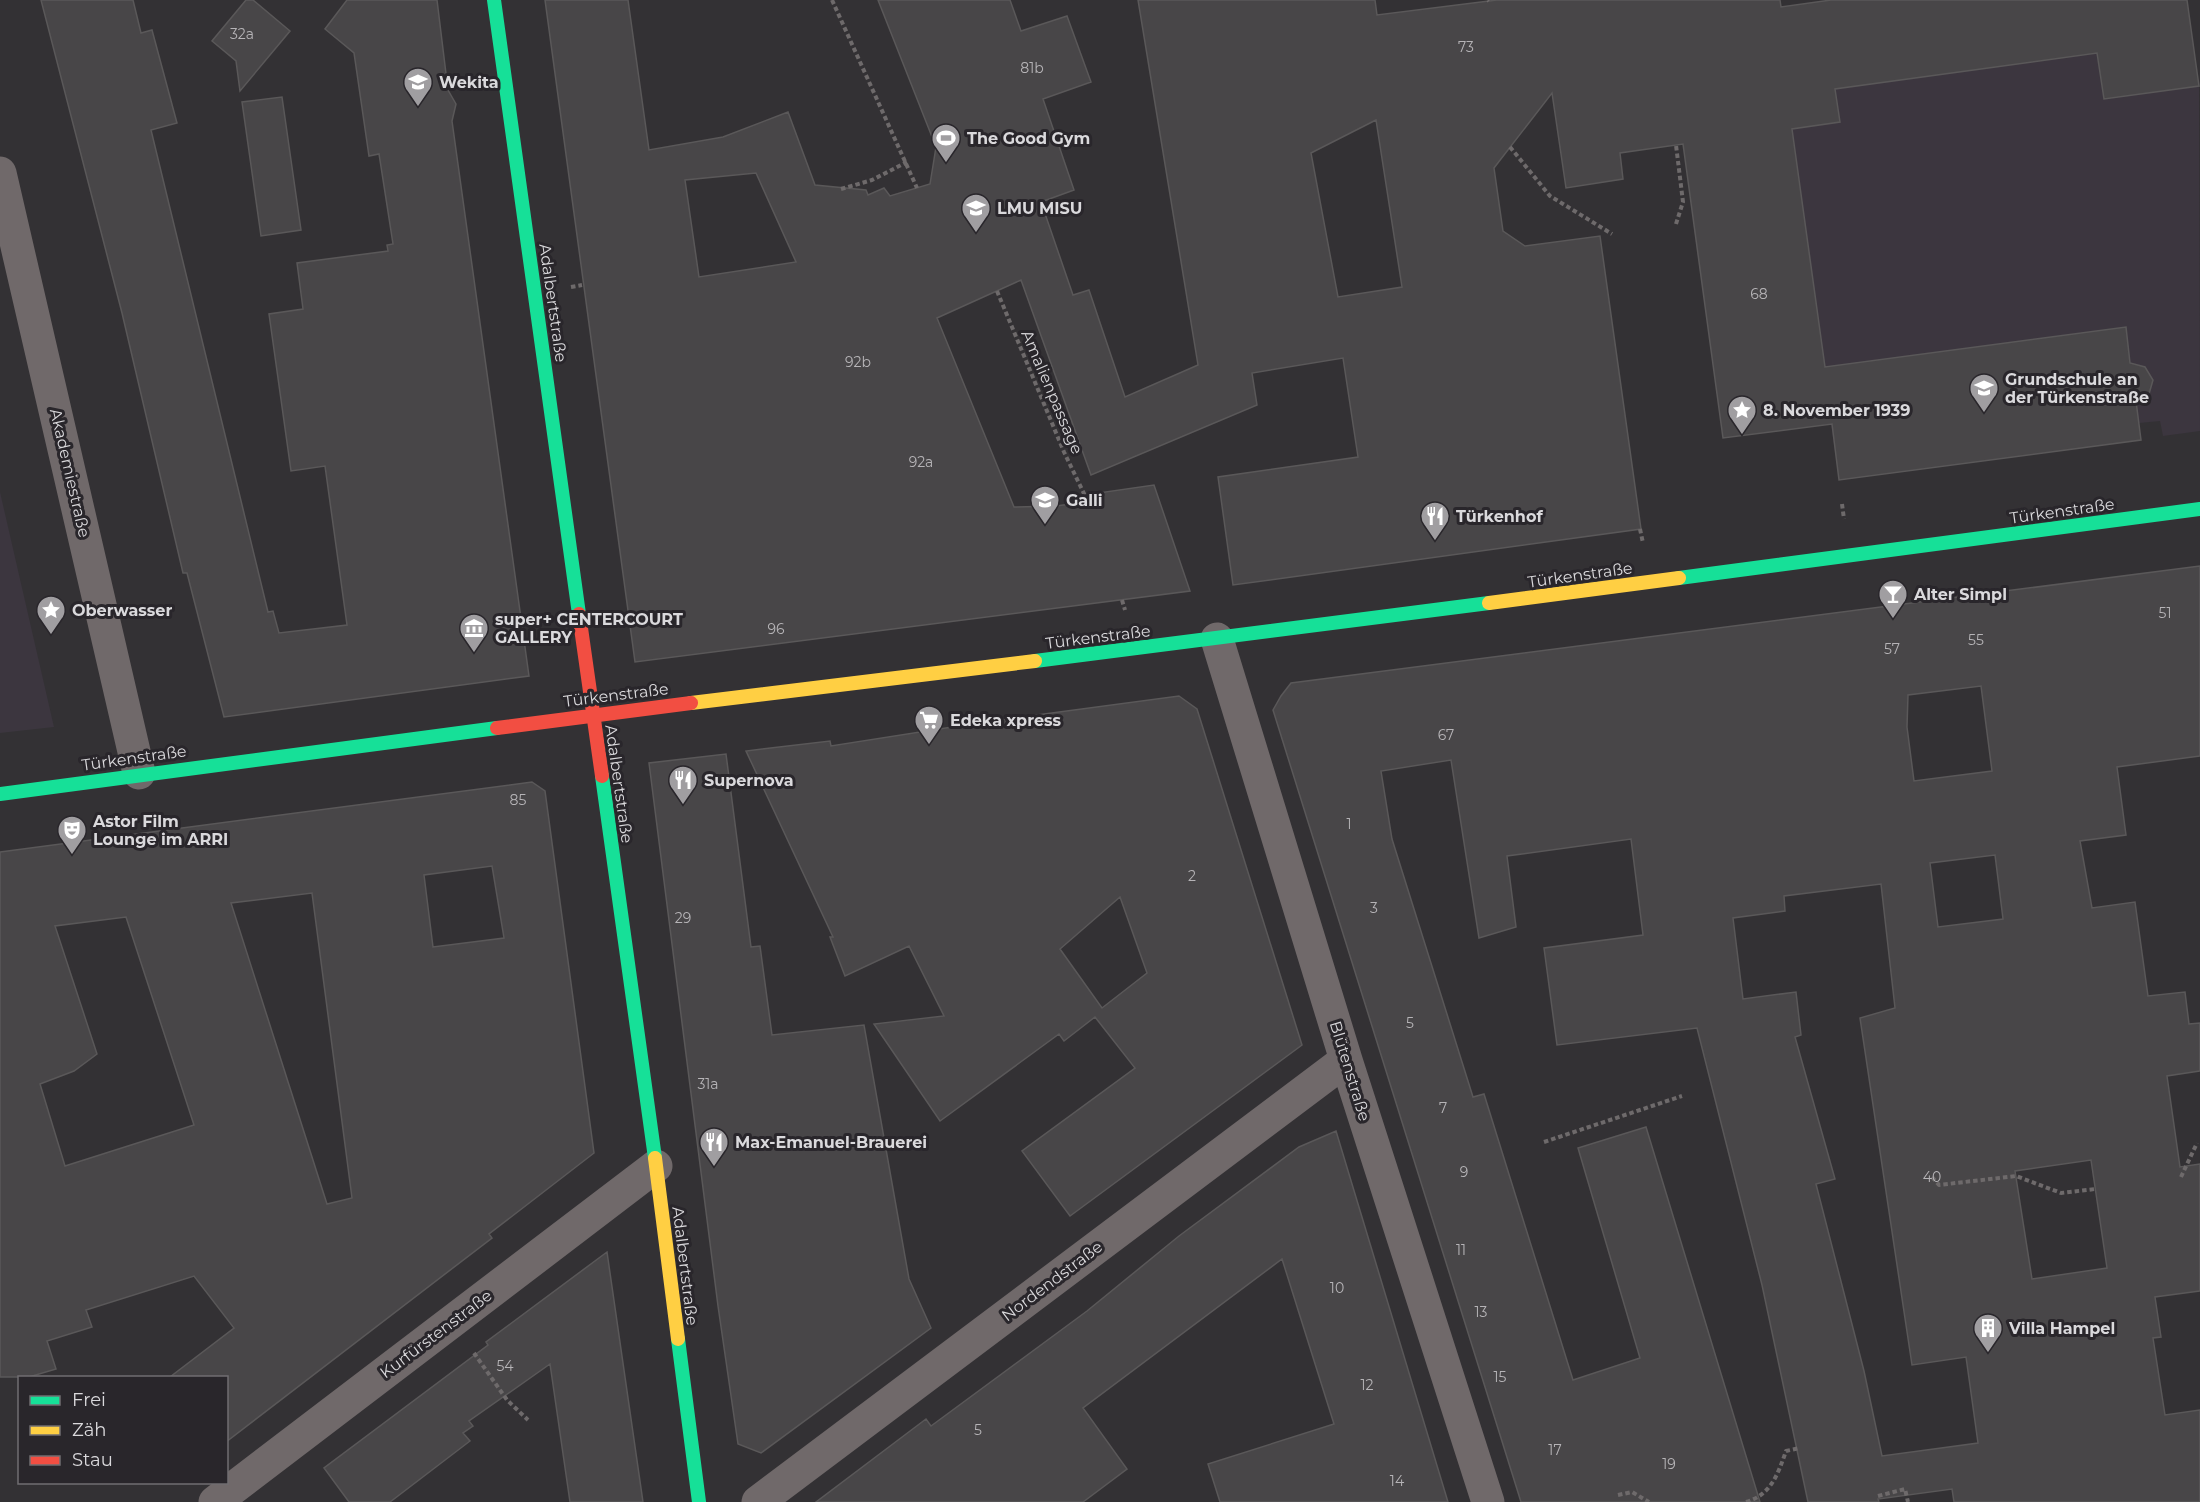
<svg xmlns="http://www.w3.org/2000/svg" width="2200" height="1502" font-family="Montserrat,sans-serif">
	<rect width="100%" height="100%" fill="#333134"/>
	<path fill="#3c363f" d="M 2097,53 L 2104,99 L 2199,86 L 2200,431 L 2163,436 L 2160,421 L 2139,423 L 2141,440 L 1839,480 L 1831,424 L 1723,438 L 1693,221 L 1802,206 L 1792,129 L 1835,89 Z
		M 0,492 L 54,727 L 0,733 Z"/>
	<path fill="#484648" stroke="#5a5859" stroke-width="1.5" fill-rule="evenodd" d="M 41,0 L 133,0 L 141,33 L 152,30 L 177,123 L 151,130 L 268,612 L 273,611 L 279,633 L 347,625 L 325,466 L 291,471 L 269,314 L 303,309 L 297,263 L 388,251 L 387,245 L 393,244 L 379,154 L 369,156 L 354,53 L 325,29 L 347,0 L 437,0 L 448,90 L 456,104 L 452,121 L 529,676 L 224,717 L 187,573 L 183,573 L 122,313 Z
		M 246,0 L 253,0 L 290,31 L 240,91 L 236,61 L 212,41 Z
		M 545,0 L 628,0 L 649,150 L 723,137 L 788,112 L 815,185 L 866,190 L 868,195 L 884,188 L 890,196 L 930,184 L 936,147 L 878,0 L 1010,0 L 1021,31 L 1067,16 L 1091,82 L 1043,99 L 1074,190 L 1041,202 L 1073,295 L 1089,290 L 1125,397 L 1198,365 L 1138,0 L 1375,0 L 1377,15 L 1497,0 L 1780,0 L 1781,7 L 1831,0 L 2187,0 L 2199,86 L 2104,99 L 2097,53 L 1835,89 L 1840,122 L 1792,129 L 1825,367 L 2126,327 L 2130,363 L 2145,367 L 2153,380 L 2149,394 L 2136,401 L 2141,440 L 1839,480 L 1832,424 L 1723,438 L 1683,144 L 1620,153 L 1623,179 L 1566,188 L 1552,93 L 1494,168 L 1503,231 L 1525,246 L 1600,236 L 1641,529 L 1233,585 L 1218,477 L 1358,457 L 1343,358 L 1252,373 L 1257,405 L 1091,475 L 1021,280 L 937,318 L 1014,507 L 1056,506 L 1100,500 L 1098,493 L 1154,485 L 1190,591 L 635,662 ZM 1376,120 L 1402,287 L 1338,297 L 1311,153 ZM 756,173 L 796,262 L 699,277 L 685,180 Z
		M 282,97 L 301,230 L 261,236 L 242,102 Z
		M 2200,566 L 2200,756 L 2117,767 L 2126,835 L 2080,841 L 2092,908 L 2135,902 L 2148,996 L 2185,992 L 2189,1024 L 2200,1023 L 2200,1071 L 2167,1076 L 2180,1167 L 2200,1164 L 2200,1291 L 2155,1297 L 2161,1337 L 2153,1338 L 2165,1415 L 2200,1410 L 2200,1502 L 1954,1502 L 1952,1489 L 1878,1499 L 1879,1502 L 1808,1502 L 1762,1285 L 1697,1028 L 1557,1045 L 1544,948 L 1643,935 L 1631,839 L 1507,856 L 1516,927 L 1479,938 L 1451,760 L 1381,771 L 1392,839 L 1473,1097 L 1484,1094 L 1573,1380 L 1640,1358 L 1578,1148 L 1646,1127 L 1760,1502 L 1521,1502 L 1273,710 L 1281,696 L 1291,683 ZM 1981,686 L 1992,771 L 1914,781 L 1907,727 L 1908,695 ZM 1995,855 L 2003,919 L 1938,927 L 1930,863 ZM 1881,884 L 1895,1008 L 1860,1018 L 1912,1365 L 1966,1357 L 1978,1443 L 1882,1456 L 1864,1371 L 1816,1184 L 1835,1179 L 1795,1037 L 1801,1035 L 1796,992 L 1743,999 L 1733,918 L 1785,911 L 1784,896 ZM 2091,1160 L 2107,1268 L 2032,1279 L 2015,1171 Z
		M 1179,696 L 1197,709 L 1302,1045 L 1070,1216 L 1022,1151 L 1135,1068 L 1095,1017 L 1064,1041 L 1059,1034 L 940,1121 L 874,1024 L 944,1016 L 909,946 L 845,976 L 830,937 L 833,937 L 746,751 L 830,741 L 831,746 L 984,722 ZM 1120,897 L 1147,973 L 1102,1008 L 1060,949 Z
		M 726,754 L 751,947 L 760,946 L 772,1035 L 864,1025 L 909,1279 L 931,1328 L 761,1453 L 738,1444 L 718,1306 L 649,763 Z
		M 532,782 L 545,791 L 594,1153 L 489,1234 L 492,1238 L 226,1442 L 226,1377 L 170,1377 L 234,1328 L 194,1276 L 86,1310 L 92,1327 L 47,1341 L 56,1369 L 29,1377 L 0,1377 L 0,852 ZM 492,866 L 504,938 L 433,947 L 424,875 ZM 312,893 L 352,1198 L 327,1204 L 231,903 ZM 126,917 L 194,1125 L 65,1166 L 40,1084 L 74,1071 L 97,1054 L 55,926 Z
		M 1336,1131 L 1448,1502 L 1220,1502 L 1208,1464 L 1334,1424 L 1282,1259 L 1083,1408 L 1127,1469 L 1083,1502 L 816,1502 L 926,1419 L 931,1426 L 1087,1311 L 1179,1236 L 1299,1147 Z
		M 607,1252 L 643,1502 L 570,1502 L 550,1364 L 469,1421 L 473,1426 L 463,1433 L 470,1441 L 390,1502 L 349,1502 L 324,1468 L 488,1345 L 486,1342 Z"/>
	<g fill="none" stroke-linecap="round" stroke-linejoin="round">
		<path stroke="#6e6a6b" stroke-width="4" stroke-dasharray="4.5 3" stroke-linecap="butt" d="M 832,0 L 917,188
			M 1488,0 L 1489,1
			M 1510,147 L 1550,196 L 1612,234
			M 841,189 L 872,180 L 907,162
			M 1676,224 L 1683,202 L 1676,145
			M 571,287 L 582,285
			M 997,291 L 1064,452 L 1088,502
			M 1842,504 L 1844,519
			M 1640,529 L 1643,543
			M 1122,600 L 1125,610
			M 1544,1142 L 1682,1096
			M 1932,1177 L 1939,1185 L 2016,1176 L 2061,1193 L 2095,1189
			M 2181,1177 L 2197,1143
			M 474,1353 L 507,1400 L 528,1420
			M 1618,1495 L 1632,1492 L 1649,1502
			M 1878,1496 L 1905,1489 L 1908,1502
			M 1746,1502 C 1771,1495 1778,1474 1786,1451 L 1800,1448"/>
		<path stroke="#70696a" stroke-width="33" d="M 0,173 L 139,773
			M 1217,639 L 1346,1060 L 1488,1502
			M 215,1502 L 656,1166
			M 758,1502 L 1346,1060"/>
		<path stroke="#16e098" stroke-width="14" d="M 494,0 L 579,614
			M 1679,578 L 2200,509
			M 1035,661 L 1489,603
			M 602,776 L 655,1158
			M 0,794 L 497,728
			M 678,1339 L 699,1502"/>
		<path stroke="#ffcf43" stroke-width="14" d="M 1489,603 L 1679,578
			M 691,703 L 1035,661
			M 655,1158 L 678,1339"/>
		<path stroke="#f24e42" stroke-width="14" d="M 579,614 L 602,776
			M 497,728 L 691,703"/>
	</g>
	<defs>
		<g id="school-pin" transform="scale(1.5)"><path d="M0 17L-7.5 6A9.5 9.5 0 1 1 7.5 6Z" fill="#a09ea1" stroke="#29262b"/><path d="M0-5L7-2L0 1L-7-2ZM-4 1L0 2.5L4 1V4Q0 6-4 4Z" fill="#fff"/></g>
		<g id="stadium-pin" transform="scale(1.5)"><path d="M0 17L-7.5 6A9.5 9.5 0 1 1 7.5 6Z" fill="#a09ea1" stroke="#29262b"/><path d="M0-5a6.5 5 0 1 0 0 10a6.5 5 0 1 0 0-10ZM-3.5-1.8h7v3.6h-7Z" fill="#fff"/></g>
		<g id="university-pin" transform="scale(1.5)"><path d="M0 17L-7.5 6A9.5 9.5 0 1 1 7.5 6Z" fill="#a09ea1" stroke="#29262b"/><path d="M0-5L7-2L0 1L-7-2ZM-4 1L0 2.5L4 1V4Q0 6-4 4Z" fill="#fff"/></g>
		<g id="sight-pin" transform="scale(1.5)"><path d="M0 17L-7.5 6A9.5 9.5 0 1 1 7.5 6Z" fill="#a09ea1" stroke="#29262b"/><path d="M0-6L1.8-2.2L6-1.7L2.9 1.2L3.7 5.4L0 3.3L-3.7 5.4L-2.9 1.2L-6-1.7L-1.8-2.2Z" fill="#fff"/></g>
		<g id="restaurant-pin" transform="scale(1.5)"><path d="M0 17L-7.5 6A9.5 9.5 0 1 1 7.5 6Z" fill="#a09ea1" stroke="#29262b"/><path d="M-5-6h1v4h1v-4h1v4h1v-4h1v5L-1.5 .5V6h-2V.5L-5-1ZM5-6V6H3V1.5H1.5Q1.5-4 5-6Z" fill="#fff"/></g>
		<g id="bar-pin" transform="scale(1.5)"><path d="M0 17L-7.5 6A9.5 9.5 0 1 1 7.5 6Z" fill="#a09ea1" stroke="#29262b"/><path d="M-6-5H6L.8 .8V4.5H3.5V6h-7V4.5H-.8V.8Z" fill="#fff"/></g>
		<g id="museum-pin" transform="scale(1.5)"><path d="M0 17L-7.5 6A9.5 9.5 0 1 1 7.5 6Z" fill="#a09ea1" stroke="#29262b"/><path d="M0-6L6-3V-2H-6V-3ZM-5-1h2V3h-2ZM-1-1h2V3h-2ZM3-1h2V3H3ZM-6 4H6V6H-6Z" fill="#fff"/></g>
		<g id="supermarket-pin" transform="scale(1.5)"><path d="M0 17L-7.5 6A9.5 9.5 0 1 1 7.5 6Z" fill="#a09ea1" stroke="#29262b"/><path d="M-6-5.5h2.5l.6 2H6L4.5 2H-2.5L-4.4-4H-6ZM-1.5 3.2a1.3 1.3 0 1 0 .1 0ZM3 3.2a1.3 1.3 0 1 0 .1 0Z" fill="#fff"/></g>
		<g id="theatre-pin" transform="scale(1.5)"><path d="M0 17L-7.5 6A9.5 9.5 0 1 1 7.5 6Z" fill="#a09ea1" stroke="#29262b"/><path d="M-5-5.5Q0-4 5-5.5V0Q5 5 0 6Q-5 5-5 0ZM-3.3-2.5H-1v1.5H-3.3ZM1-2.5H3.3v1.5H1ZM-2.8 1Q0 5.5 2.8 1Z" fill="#fff"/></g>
		<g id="building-pin" transform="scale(1.5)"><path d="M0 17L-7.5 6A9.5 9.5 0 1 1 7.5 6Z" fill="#a09ea1" stroke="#29262b"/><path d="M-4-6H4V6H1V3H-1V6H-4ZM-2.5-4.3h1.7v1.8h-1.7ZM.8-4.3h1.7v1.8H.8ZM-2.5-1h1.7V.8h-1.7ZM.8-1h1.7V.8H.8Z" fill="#fff"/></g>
	</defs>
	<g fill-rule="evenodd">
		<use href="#school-pin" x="418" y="82"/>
		<use href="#stadium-pin" x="946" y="138"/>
		<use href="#university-pin" x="976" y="208"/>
		<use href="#school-pin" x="1984" y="388"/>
		<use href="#sight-pin" x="1742" y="410"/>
		<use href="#school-pin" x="1045" y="500"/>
		<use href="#restaurant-pin" x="1435" y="516"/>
		<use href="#bar-pin" x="1893" y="594"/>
		<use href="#sight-pin" x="51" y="610"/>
		<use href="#museum-pin" x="474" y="628"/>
		<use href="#supermarket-pin" x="929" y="720"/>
		<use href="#restaurant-pin" x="683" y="780"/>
		<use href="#theatre-pin" x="72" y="830"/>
		<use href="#restaurant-pin" x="714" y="1142"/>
		<use href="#building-pin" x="1988" y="1328"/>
	</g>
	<g text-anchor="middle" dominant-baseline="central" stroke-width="6" stroke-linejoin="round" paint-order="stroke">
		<g font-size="14" fill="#b6b4b7">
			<text x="242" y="34">32a</text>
			<text x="1466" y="47">73</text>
			<text x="1032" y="68">81b</text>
			<text x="1759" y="294">68</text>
			<text x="858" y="362">92b</text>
			<text x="921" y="462">92a</text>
			<text x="2165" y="613">51</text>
			<text x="776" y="629">96</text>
			<text x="1976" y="640">55</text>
			<text x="1892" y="649">57</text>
			<text x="1446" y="735">67</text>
			<text x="518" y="800">85</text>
			<text x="1349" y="824">1</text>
			<text x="1192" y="876">2</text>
			<text x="1374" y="908">3</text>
			<text x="683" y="918">29</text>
			<text x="1410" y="1023">5</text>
			<text x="708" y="1084">31a</text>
			<text x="1443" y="1108">7</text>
			<text x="1464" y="1172">9</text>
			<text x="1932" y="1177">40</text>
			<text x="1461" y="1250">11</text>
			<text x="1337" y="1288">10</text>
			<text x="1481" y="1312">13</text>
			<text x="505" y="1366">54</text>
			<text x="1500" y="1377">15</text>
			<text x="1367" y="1385">12</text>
			<text x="978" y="1430">5</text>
			<text x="1555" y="1450">17</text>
			<text x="1669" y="1464">19</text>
			<text x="1397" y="1481">14</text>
		</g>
		<g font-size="16" font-weight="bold" fill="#dad9dc" stroke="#29262b" text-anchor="start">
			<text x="439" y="82">Wekita</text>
			<text x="967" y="138">The Good Gym</text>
			<text x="997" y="208">LMU MISU</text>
			<text x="2005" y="379">Grundschule an<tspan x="2005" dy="18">der Türkenstraße</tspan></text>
			<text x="1763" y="410">8. November 1939</text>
			<text x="1066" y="500">Galli</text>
			<text x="1456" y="516">Türkenhof</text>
			<text x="1914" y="594">Alter Simpl</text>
			<text x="72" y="610">Oberwasser</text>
			<text x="495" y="619">super+ CENTERCOURT<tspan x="495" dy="18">GALLERY</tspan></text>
			<text x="950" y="720">Edeka xpress</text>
			<text x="704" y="780">Supernova</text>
			<text x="93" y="821">Astor Film<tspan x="93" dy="18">Lounge im ARRI</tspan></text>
			<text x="735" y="1142">Max-Emanuel-Brauerei</text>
			<text x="2009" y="1328">Villa Hampel</text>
		</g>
		<g font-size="16" fill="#dad9dc" stroke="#29262b">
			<text transform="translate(553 303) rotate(82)">Adalbertstraße</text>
			<text transform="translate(1052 392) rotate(67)">Amalienpassage</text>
			<text transform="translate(70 473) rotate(77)">Akademiestraße</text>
			<text transform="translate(2062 511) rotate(-8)">Türkenstraße</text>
			<text transform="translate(1580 575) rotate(-8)">Türkenstraße</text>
			<text transform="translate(1098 637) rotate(-7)">Türkenstraße</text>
			<text transform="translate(616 695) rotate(-7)">Türkenstraße</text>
			<text transform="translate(134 758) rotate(-8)">Türkenstraße</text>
			<text transform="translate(619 784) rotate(82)">Adalbertstraße</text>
			<text transform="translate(1350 1071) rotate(73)">Blütenstraße</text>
			<text transform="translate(685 1266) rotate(83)">Adalbertstraße</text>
			<text transform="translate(1052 1281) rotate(-37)">Nordendstraße</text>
			<text transform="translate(436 1334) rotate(-37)">Kurfürstenstraße</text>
		</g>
	</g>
	<rect x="18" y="1376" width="210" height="108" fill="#29262b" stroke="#706e72" stroke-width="1.5"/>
	<rect x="30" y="1396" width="30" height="9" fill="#16e098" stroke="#706e72" stroke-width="1.5"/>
	<text x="72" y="1406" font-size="18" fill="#dad9dc">Frei</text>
	<rect x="30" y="1426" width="30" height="9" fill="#ffcf43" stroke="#706e72" stroke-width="1.5"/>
	<text x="72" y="1436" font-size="18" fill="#dad9dc">Zäh</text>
	<rect x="30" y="1456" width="30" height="9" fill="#f24e42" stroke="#706e72" stroke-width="1.5"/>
	<text x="72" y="1466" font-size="18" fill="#dad9dc">Stau</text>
</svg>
